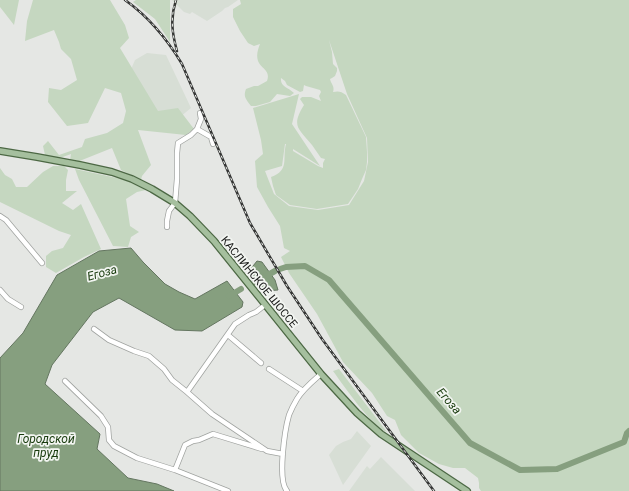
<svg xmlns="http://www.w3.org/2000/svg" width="629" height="491" font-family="Roboto,sans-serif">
	<rect width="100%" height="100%" fill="#e5e7e4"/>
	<path fill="#d7ded5" d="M 172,0 L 238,0 L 228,7 L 225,8 L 222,11 L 207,21 L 192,12 L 190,14 L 184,12 Z
		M 147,53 L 166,55 L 191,108 L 180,117 L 155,114 L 129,74 L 135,60 Z
		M 357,431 L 371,446 L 343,485 L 329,455 L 336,446 L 343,442 L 351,439 Z
		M 381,457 L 415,491 L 349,491 L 367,466 L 370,469 Z"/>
	<path fill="#c5d7c0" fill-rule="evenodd" d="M 0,0 L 19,0 L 14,25 L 0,7 Z
		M 33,0 L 110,0 L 125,25 L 129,38 L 120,48 L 158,111 L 178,108 L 194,129 L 186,135 L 138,130 L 151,165 L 142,176 L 141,180 L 121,170 L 112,148 L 77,162 L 70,160 L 71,154 L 60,158 L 45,155 L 43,146 L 48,141 L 59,155 L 82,147 L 85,139 L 107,133 L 123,123 L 126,111 L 121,93 L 105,88 L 88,123 L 67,126 L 48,102 L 49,88 L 61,90 L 77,80 L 71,59 L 61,49 L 59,42 L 54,30 L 25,41 L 27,21 Z
		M 136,0 L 170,0 L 170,42 L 155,19 L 133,2 Z
		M 240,0 L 629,0 L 629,491 L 481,491 L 479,488 L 479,483 L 478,478 L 465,468 L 453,468 L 439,464 L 419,453 L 401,435 L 395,420 L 387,416 L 372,393 L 343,362 L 317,314 L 289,273 L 281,257 L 290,251 L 284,248 L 280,226 L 268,207 L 257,187 L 255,161 L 263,154 L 261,140 L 253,108 L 299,94 L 292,124 L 320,166 L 293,149 L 293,151 L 318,166 L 323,168 L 323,163 L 325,159 L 321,158 C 318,154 315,149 312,145 C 298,128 291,126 304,105 L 300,99 L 302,97 L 311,97 L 321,101 L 319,96 L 321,92 L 320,90 L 306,86 L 304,85 L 303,91 L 300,92 L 287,85 L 285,81 L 281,78 C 280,87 288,87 294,93 L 290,96 L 277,94 L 270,102 L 256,106 L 251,106 C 246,99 243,97 246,89 L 254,86 L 258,86 L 267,81 C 271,70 261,69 258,61 C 256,55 258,49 260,44 L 254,46 L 248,43 L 240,31 L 233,17 L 233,9 L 241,4 ZM 329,40 L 347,94 L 367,138 L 368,162 L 364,181 L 349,205 L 318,210 L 289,206 L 274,194 L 265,171 L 282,166 L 285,144 L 286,144 C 282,159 290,170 271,177 L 273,186 L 276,195 L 290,205 L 317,209 L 348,204 L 358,189 L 362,179 L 366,170 L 367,162 L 367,152 L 366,137 L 346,95 C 341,91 338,91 333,92 C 335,86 331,84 330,79 L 332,78 L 335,76 L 337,71 L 337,68 L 333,64 L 332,52 Z
		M 53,166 L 64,166 L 68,170 L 66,180 L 66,191 L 77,191 L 62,203 L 73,210 L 81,204 L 101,249 L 84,257 L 56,273 L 46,267 L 46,256 L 52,251 L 63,248 L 71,235 L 59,231 L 0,202 L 0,168 L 5,175 L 12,179 L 16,187 L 27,187 L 43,172 Z
		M 75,169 L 131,181 L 146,190 L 137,192 L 126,199 L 130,226 L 139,232 L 131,237 L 128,247 L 113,246 L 79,180 Z
		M 339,369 L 387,432 C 371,426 344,386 333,371 Z"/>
	<path fill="#869f7f" stroke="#647660" d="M 131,248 L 143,262 L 165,284 L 179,292 L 195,299 L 227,281 L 243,302 L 242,307 L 202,331 L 175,330 L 119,298 L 93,312 L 52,365 L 45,384 L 100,434 L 97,449 L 128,478 L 157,484 L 174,491 L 0,491 L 0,358 L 23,333 L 57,275 L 99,251 Z
		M 257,261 L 262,262 L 275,280 L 278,290 L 265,291 L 261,286 L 248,269 L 249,266 L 253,266 Z"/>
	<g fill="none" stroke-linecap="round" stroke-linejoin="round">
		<path stroke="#869f7f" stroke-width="6" d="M 280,269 L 286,267 L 305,266 L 329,280 L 470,443 L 520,470 L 557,469 L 624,442 L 627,433 L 629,431
			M 255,282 L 275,271
			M 229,296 L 241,289"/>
		<g stroke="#a0a3a0" stroke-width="6">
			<path id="minor" d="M 197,129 L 201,119 L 200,113
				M 0,216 L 6,220 L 42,263
				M 167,227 L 167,221 L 169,211 L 175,203 L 177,179 L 177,153 L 178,143 L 191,135 L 197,129 L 211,137 L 213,144
				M 0,290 L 8,299 L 21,307
				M 94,329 L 109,340 L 134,351 L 149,356 L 164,369 L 172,380 L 187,392 L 212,414 L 267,451 L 283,454
				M 228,335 L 261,363
				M 269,369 L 303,391
				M 65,381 L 101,416 L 108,427 L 109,440 L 114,446 L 137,458 L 175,470 L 228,491
				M 187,392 L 235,324 L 249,315 L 256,312 L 265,305
				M 175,470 L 185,445 L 193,441 L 199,440 L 213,434 L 262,449
				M 287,491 C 277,480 285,429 289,415 C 291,410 294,404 297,399 C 303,389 313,381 321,374"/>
		</g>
		<g stroke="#4c6844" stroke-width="8">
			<path id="major" d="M 0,151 L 37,157 L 80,165 L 112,172 L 132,179 L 152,189 L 175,203 L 190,216 L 214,241 L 321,374 L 357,413 L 381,434 L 467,491"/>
		</g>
		<use href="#minor" stroke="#fff" stroke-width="4.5"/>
		<use href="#major" stroke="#a5bf9e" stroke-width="5.5"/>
		<g stroke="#343534" stroke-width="2.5">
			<path id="rail" d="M 125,0 C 149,17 167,39 182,64 L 250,223 L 287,286 L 322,339 L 434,491
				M 176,0 C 170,18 172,33 177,51"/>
		</g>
		<use href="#rail" stroke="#f2f5f1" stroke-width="1" stroke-dasharray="3" stroke-linecap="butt"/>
	</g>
	<g text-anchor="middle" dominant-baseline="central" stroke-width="3.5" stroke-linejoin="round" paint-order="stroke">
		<g font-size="11" fill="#161716" stroke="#f2f5f1">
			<text transform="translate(259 282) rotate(51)">КАСЛИНСКОЕ ШОССЕ</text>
		</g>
		<g font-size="12" font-style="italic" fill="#183b0d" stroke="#f2f5f1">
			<text transform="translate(102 273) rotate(-15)">Егоза</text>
			<text transform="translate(449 401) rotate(49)">Егоза</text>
			<text x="46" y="439">Городской<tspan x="46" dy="14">пруд</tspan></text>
		</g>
	</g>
</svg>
